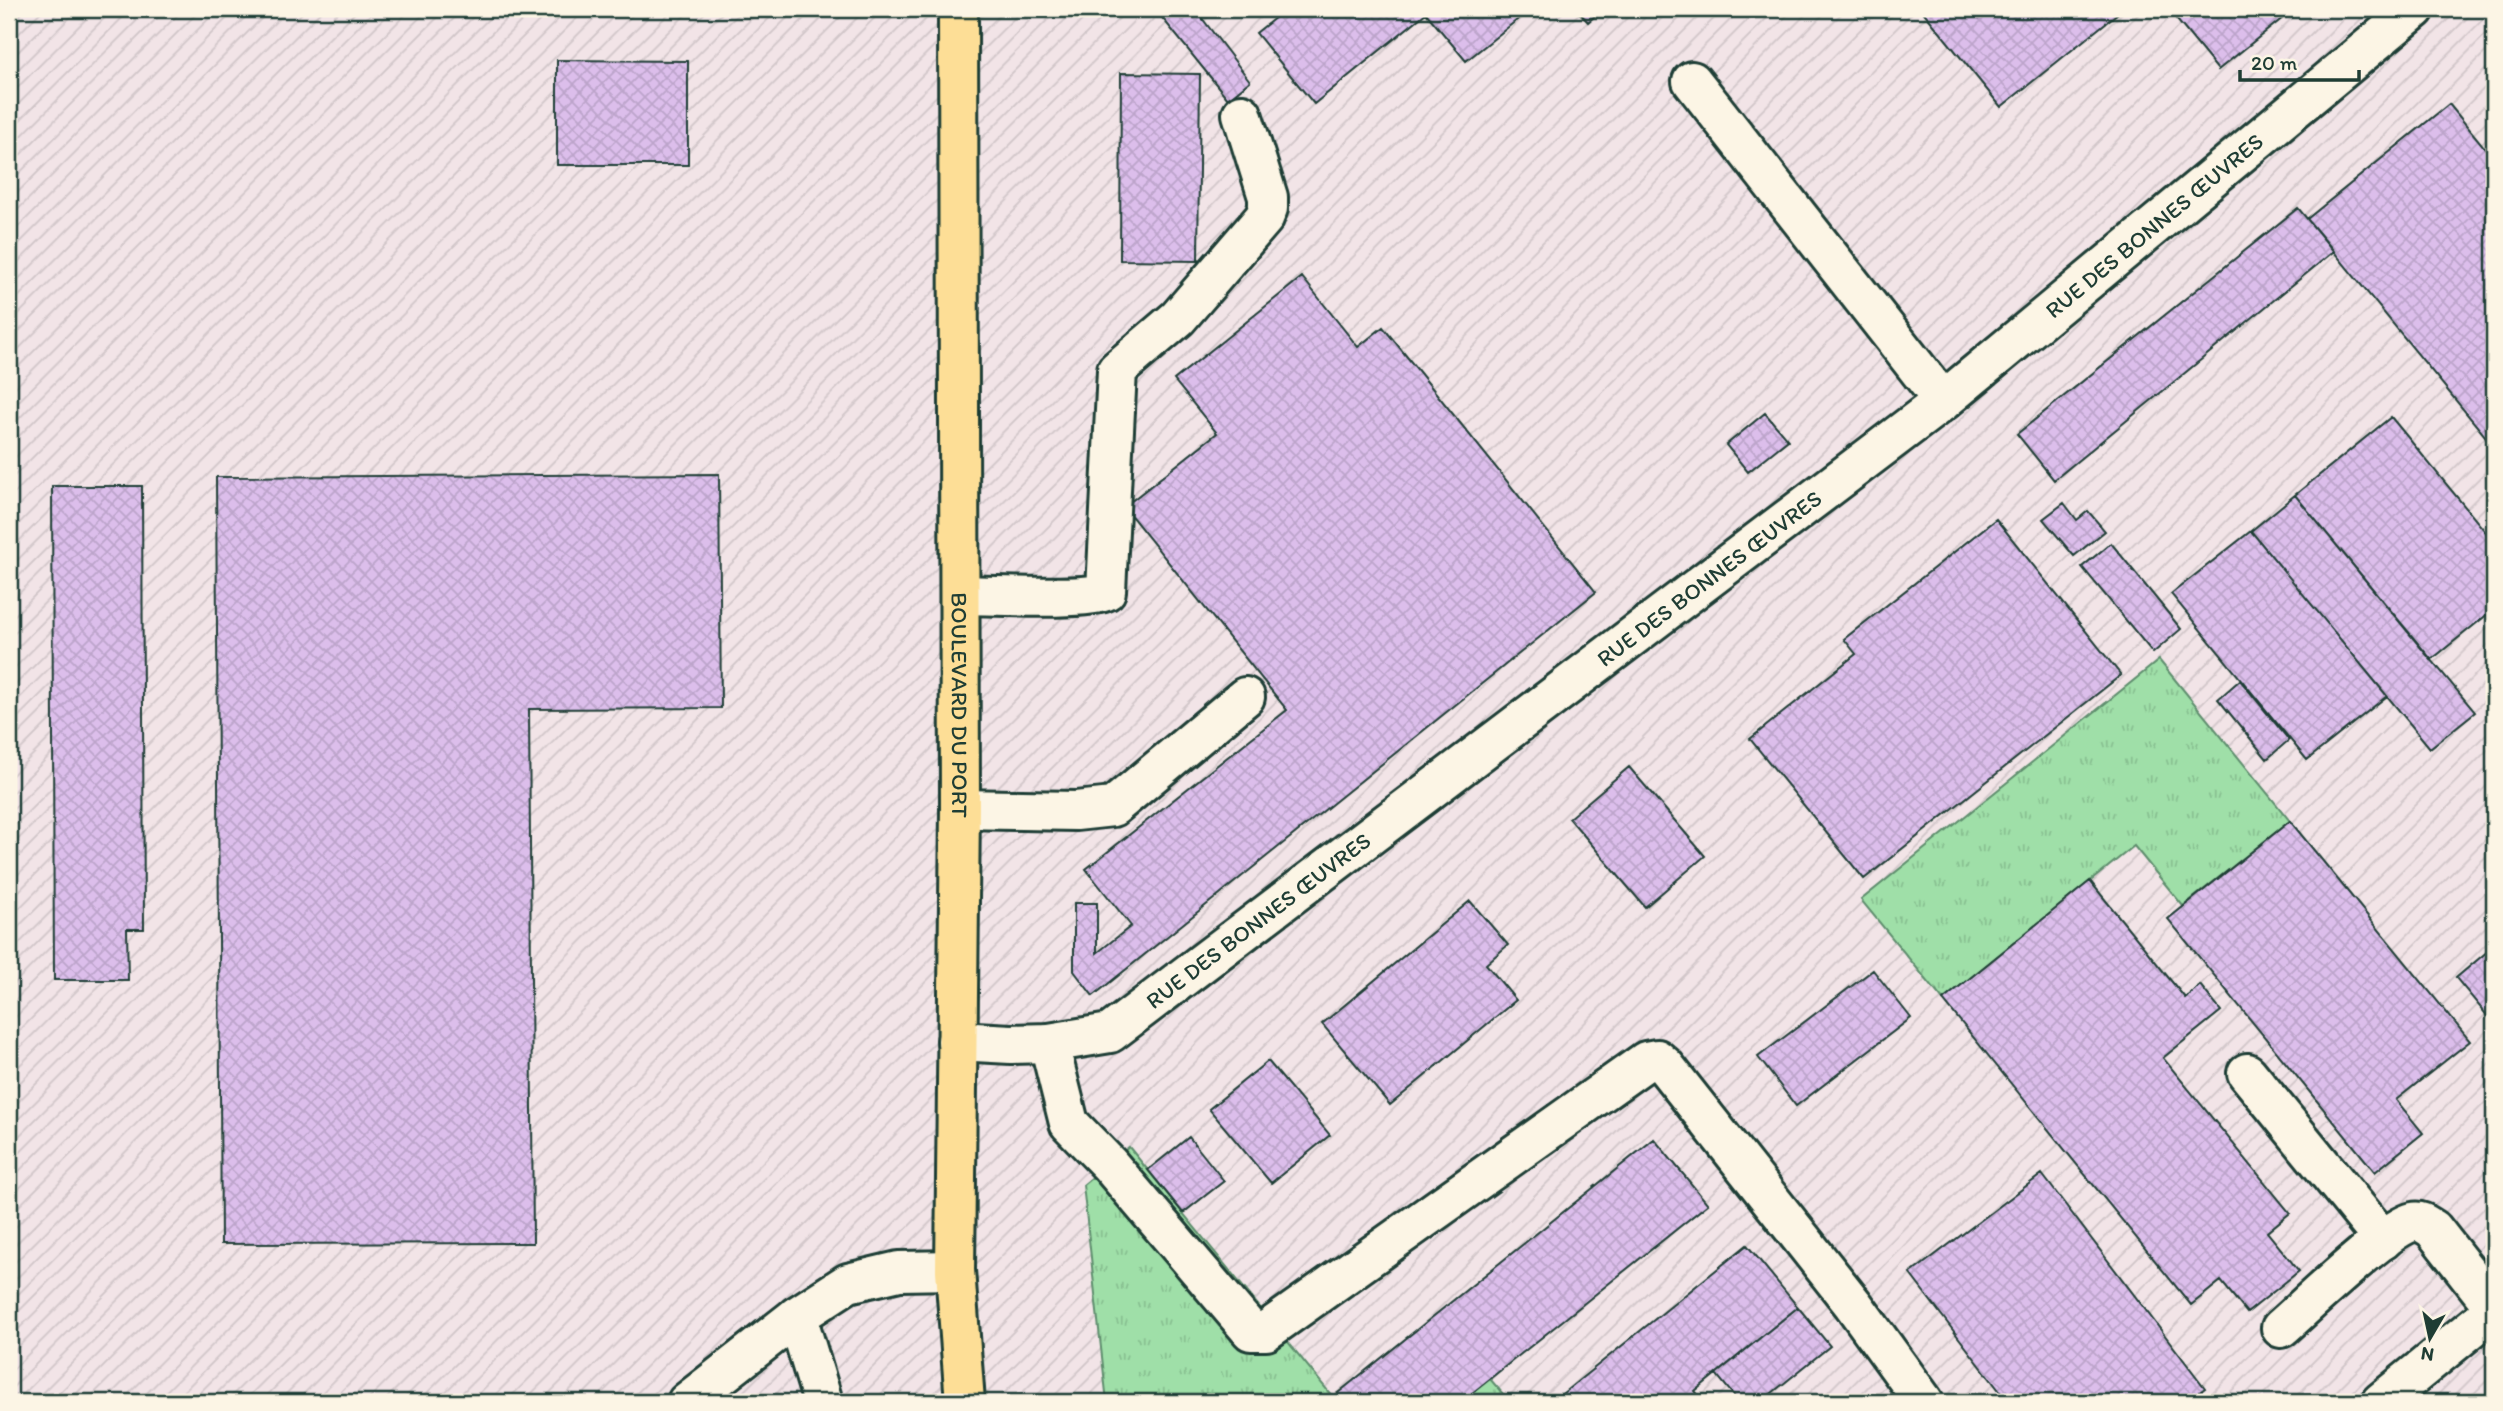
<svg xmlns="http://www.w3.org/2000/svg" width="2503" height="1411" font-family="Itim,sans-serif">
	<defs>
		<pattern id="industrial-furrows" width="10" height="10" patternUnits="userSpaceOnUse" patternTransform="scale(1.75)"><rect width="10" height="10" fill="#f2e4e7"/><path d="M-1 1l2-2M0 10L10 0M9 11l2-2" fill="none" stroke="#cfc4c7"/></pattern>
		<pattern id="grass-tufts" width="24" height="20" patternUnits="userSpaceOnUse" patternTransform="scale(1.75)"><rect width="24" height="20" fill="#9fdfa8"/><path d="M3 7l-1-3M5 7V3M7 7l1-3M15 17l-1-3M17 17v-4M19 17l1-3" fill="none" stroke="#88c091"/></pattern>
		<pattern id="building-cross-hatch" width="8" height="8" patternUnits="userSpaceOnUse" patternTransform="scale(1.75)"><rect width="8" height="8" fill="#dcbeeb"/><path d="M0 0l8 8M0 8l8-8" fill="none" stroke="#bca4ca"/></pattern>
	</defs>
	<rect width="100%" height="100%" fill="#fcf5e5"/>
	<filter id="ink" filterUnits="userSpaceOnUse"><feTurbulence type="fractalNoise" baseFrequency=".0143" numOctaves="2"/><feDisplacementMap in="SourceGraphic" scale="14" xChannelSelector="R" yChannelSelector="G"/><feConvolveMatrix kernelMatrix="1 2 1 2 8 2 1 2 1" color-interpolation-filters="sRGB"/></filter>
	<g filter="url(#ink)">
		<path fill="url(#industrial-furrows)" d="M 9,9 L 2494,9 L 2494,1402 L 9,1402 Z"/>
		<path fill="url(#grass-tufts)" stroke="#5f8e6e" stroke-width="2" d="M 2159,660 L 2290,821 L 2183,906 L 2134,846 L 1943,1000 L 1861,900 Z
			M 1129,1147 L 1337,1402 L 1107,1402 L 1083,1185 Z
			M 1490,1379 L 1510,1402 L 1461,1402 Z"/>
		<path fill="url(#building-cross-hatch)" stroke="#1f3d34" stroke-width="2" d="M 1155,9 L 1195,9 L 1250,81 L 1228,99 Z
			M 1286,9 L 1524,9 L 1527,12 L 1466,61 L 1426,13 L 1314,104 L 1256,33 Z
			M 1576,9 L 1603,9 L 1588,22 Z
			M 1921,9 L 2123,9 L 2001,107 Z
			M 2168,9 L 2294,9 L 2218,70 Z
			M 557,60 L 688,61 L 688,165 L 557,165 Z
			M 1121,73 L 1200,74 L 1198,261 L 1120,260 Z
			M 2449,104 L 2494,159 L 2494,447 L 2307,219 Z
			M 2298,208 L 2334,251 L 2054,480 L 2017,434 Z
			M 1302,277 L 1358,347 L 1383,327 L 1596,592 L 1093,996 L 1074,971 L 1074,903 L 1097,903 L 1097,953 L 1131,926 L 1086,869 L 1287,710 L 1124,507 L 1217,433 L 1174,380 Z
			M 1765,413 L 1788,440 L 1748,472 L 1726,445 Z
			M 2391,417 L 2494,542 L 2494,609 L 2431,660 L 2295,495 Z
			M 719,474 L 721,708 L 529,709 L 533,1243 L 221,1244 L 216,477 Z
			M 52,486 L 142,486 L 144,929 L 127,929 L 128,980 L 54,980 Z
			M 2295,495 L 2475,712 L 2430,748 L 2251,531 Z
			M 2064,503 L 2077,520 L 2088,511 L 2105,531 L 2074,556 L 2043,519 Z
			M 1996,519 L 2121,675 L 1864,879 L 1750,739 L 1856,654 L 1844,639 Z
			M 2251,531 L 2387,696 L 2307,760 L 2171,594 Z
			M 2111,543 L 2181,629 L 2153,653 L 2082,567 Z
			M 2240,680 L 2289,740 L 2267,759 L 2218,699 Z
			M 1629,767 L 1705,856 L 1645,907 L 1569,818 Z
			M 2290,821 L 2470,1041 L 2396,1100 L 2423,1133 L 2375,1172 L 2168,919 Z
			M 2090,881 L 2185,998 L 2200,985 L 2221,1011 L 2163,1058 L 2290,1213 L 2267,1232 L 2299,1271 L 2247,1313 L 2221,1281 L 2191,1305 L 1943,1000 Z
			M 1470,901 L 1508,945 L 1486,964 L 1516,1000 L 1390,1105 L 1322,1024 Z
			M 2488,951 L 2494,959 L 2494,1024 L 2456,978 Z
			M 1873,970 L 1911,1018 L 1796,1106 L 1758,1057 Z
			M 1268,1061 L 1330,1135 L 1271,1183 L 1209,1109 Z
			M 1189,1137 L 1224,1181 L 1183,1213 L 1148,1170 Z
			M 1654,1139 L 1708,1204 L 1461,1402 L 1337,1402 L 1333,1397 Z
			M 2042,1174 L 2205,1388 L 2186,1402 L 2008,1402 L 1910,1274 Z
			M 1747,1245 L 1798,1307 L 1695,1391 L 1704,1402 L 1552,1402 Z
			M 1798,1307 L 1830,1346 L 1761,1402 L 1739,1402 L 1716,1374 Z"/>
		<g fill="none" stroke-linecap="round" stroke-linejoin="round">
			<g stroke="#1f3d34" stroke-width="44">
				<g id="minor">
					<path d="M 1692,81 L 1943,401"/>
					<path d="M 960,595 C 987,595 1088,601 1106,591 L 1117,370 L 1178,318 L 1264,218 L 1268,208 L 1268,197 L 1242,114"/>
					<path d="M 960,809 L 1076,811 L 1113,807 L 1245,697"/>
					<path id="s1" d="M 957,1041 L 1011,1044 L 1049,1043 L 1110,1033 L 1943,401 L 2415,9"/>
					<path d="M 1049,1043 L 1069,1123 L 1109,1164 L 1251,1331 L 1266,1331 L 1646,1061 L 1657,1059 L 1665,1066 L 1853,1304 L 1924,1402"/>
					<path d="M 2247,1073 L 2383,1240"/>
					<path d="M 797,1316 L 823,1402"/>
					<path d="M 2281,1328 C 2305,1307 2388,1227 2413,1222 C 2421,1220 2426,1225 2433,1229 L 2494,1307"/>
					<path d="M 687,1402 L 797,1316 L 848,1283 L 899,1271 L 955,1270"/>
					<path d="M 2381,1402 L 2494,1310"/>
				</g>
			</g>
			<g stroke="#1f3d34" stroke-width="44">
				<g id="major">
					<path id="s2" d="M 958,9 L 960,809 L 955,1270 L 965,1402"/>
				</g>
			</g>
			<use href="#minor" stroke="#fcf5e5" stroke-width="38"/>
			<use href="#major" stroke="#fdde96" stroke-width="38"/>
		</g>
	</g>
	<g text-anchor="middle" dominant-baseline="central" stroke-width="5" stroke-linejoin="round" paint-order="stroke">
		<g font-size="23" fill="#1f3d34" stroke="#fcf5e5">
			<text stroke="none"><textPath href="#s1" startOffset="1474">RUE DES BONNES ŒUVRES</textPath></text>
			<text stroke="none"><textPath href="#s1" startOffset="906">RUE DES BONNES ŒUVRES</textPath></text>
			<text stroke="none"><textPath href="#s2" startOffset="696">BOULEVARD DU PORT</textPath></text>
			<text stroke="none"><textPath href="#s1" startOffset="340">RUE DES BONNES ŒUVRES</textPath></text>
		</g>
	</g>
	<rect width="2503" height="1411" fill="none" stroke="#fcf5e5" stroke-width="35"/>
	<rect x="18" y="18" width="2468" height="1376" fill="none" stroke="#1f3d34" stroke-width="2.5" filter="url(#ink)"/>
	<g transform="translate(2430 1338) rotate(189)" stroke="#fcf5e5" stroke-width="5" paint-order="stroke">
	<path d="M0-5L12 26L0 18L-12 26Z" fill="#1f3d34"/>
	<text y="-10" font-size="19" font-weight="bold" text-anchor="middle" fill="#1f3d34">N</text>
	</g>
	<path d="M2240 70v10h119v-10" fill="none" stroke="#1f3d34" stroke-width="3.5"/>
	<text x="2251" y="70" font-size="21" fill="#1f3d34" stroke="#fcf5e5" stroke-width="5" paint-order="stroke">20 m</text>
</svg>
